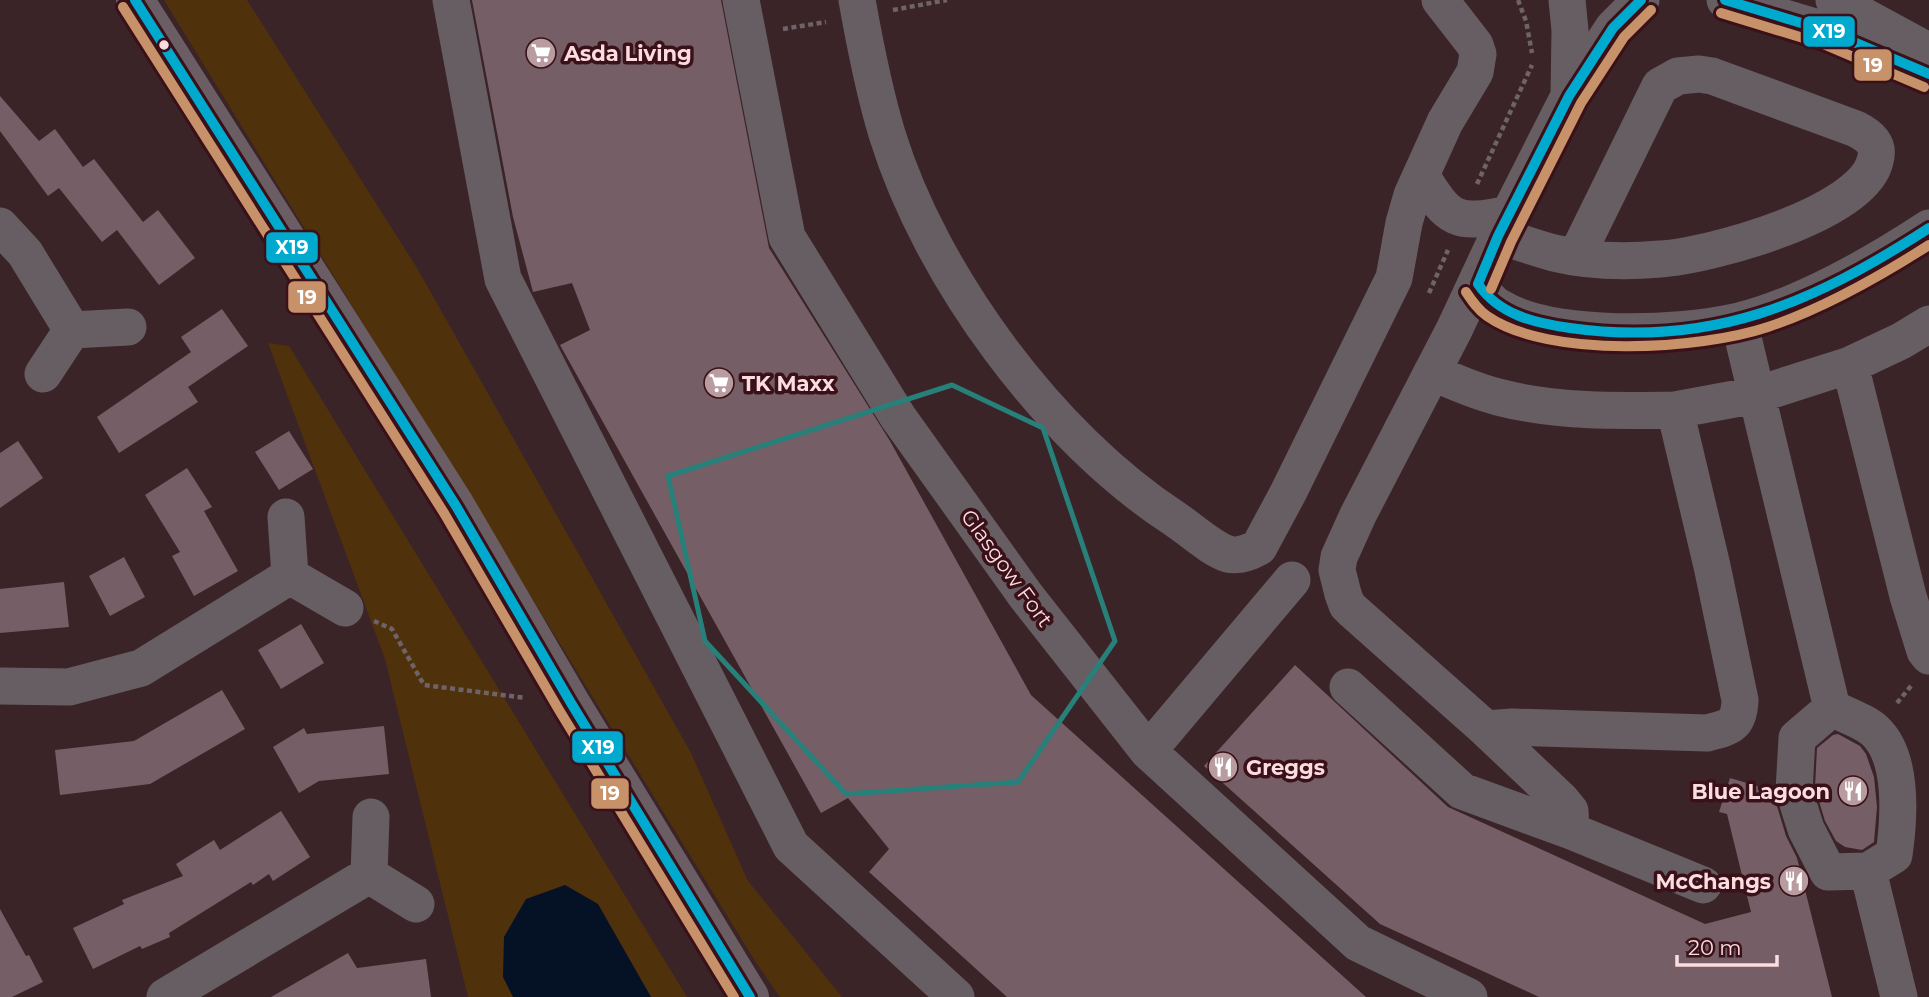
<svg xmlns="http://www.w3.org/2000/svg" width="1929" height="997" font-family="Montserrat,sans-serif">
	<rect width="100%" height="100%" fill="#3b2428"/>
	<path fill="#4f320b" d="M 164,0 L 247,0 L 417,268 L 691,753 L 748,881 L 842,997 L 780,997 L 755,961 Z
		M 268,343 L 289,346 L 687,997 L 468,997 L 385,659 Z"/>
	<path fill="#051125" d="M 565,885 L 598,904 L 651,997 L 513,997 L 503,977 L 504,937 L 526,899 Z"/>
	<path fill="#755e66" d="M 472,0 L 721,0 L 769,248 L 890,441 L 1031,695 L 1366,997 L 1007,997 L 869,872 L 889,849 L 848,798 L 821,813 L 560,345 L 590,330 L 572,283 L 533,292 L 513,217 Z
		M 0,96 L 39,141 L 55,129 L 83,167 L 94,159 L 143,222 L 158,210 L 195,258 L 159,285 L 117,230 L 102,242 L 59,188 L 48,196 L 0,131 Z
		M 222,309 L 248,346 L 188,387 L 198,402 L 119,453 L 97,417 L 191,352 L 181,337 Z
		M 289,431 L 313,469 L 279,490 L 255,452 Z
		M 18,441 L 43,478 L 0,508 L 0,453 Z
		M 187,468 L 212,507 L 204,511 L 238,571 L 194,596 L 172,556 L 180,552 L 145,495 Z
		M 124,557 L 145,597 L 110,616 L 89,576 Z
		M 64,582 L 69,627 L 0,633 L 0,589 Z
		M 301,624 L 324,663 L 281,689 L 258,650 Z
		M 1295,665 L 1448,807 L 1705,924 L 1751,912 L 1727,814 L 1719,812 L 1730,778 L 1757,786 L 1776,803 L 1786,836 L 1797,858 L 1832,997 L 1539,997 L 1380,924 L 1204,766 Z
		M 222,690 L 245,729 L 150,784 L 60,795 L 55,750 L 134,741 Z
		M 384,726 L 389,774 L 319,781 L 299,793 L 273,747 L 304,728 L 307,734 Z
		M 1838,734 L 1860,746 L 1866,754 L 1874,777 L 1877,807 L 1874,842 L 1862,850 L 1845,847 L 1836,841 L 1825,821 L 1815,788 L 1817,748 L 1833,735 Z
		M 281,811 L 310,857 L 273,881 L 269,874 L 253,885 L 251,882 L 169,933 L 170,937 L 142,949 L 140,946 L 93,969 L 73,928 L 124,904 L 122,900 L 183,876 L 176,864 L 214,840 L 220,850 Z
		M 0,909 L 26,956 L 29,955 L 43,982 L 12,997 L 0,997 Z
		M 348,953 L 357,968 L 426,959 L 431,997 L 271,997 Z"/>
	<g fill="none" stroke-linecap="round" stroke-linejoin="round">
		<path stroke="#6d6368" stroke-width="4.5" stroke-dasharray="5 3.5" stroke-linecap="butt" d="M 1518,0 L 1526,21 L 1532,53
			M 893,10 L 947,0
			M 783,29 L 826,22
			M 1477,184 L 1532,65
			M 1429,293 L 1448,250
			M 374,621 L 392,629 L 424,685 L 526,698
			M 1897,703 L 1911,686"/>
		<path stroke="#675e64" stroke-width="37" d="M 451,0 L 503,279 L 791,846 L 956,997
			M 741,0 L 787,237 L 898,417 L 1026,596 L 1148,751 L 1358,943 L 1469,997
			M 857,0 C 865,45 874,91 887,134 C 931,277 1050,438 1175,519 C 1190,529 1212,549 1228,554 C 1238,557 1250,552 1259,547 L 1288,493 L 1394,278 L 1404,223 L 1412,195 L 1445,122 L 1475,72 L 1478,54 L 1475,45 L 1440,0
			M 1567,0 L 1570,30 L 1569,96
			M 1641,0 L 1613,28 L 1569,96 L 1498,236 L 1454,330 L 1358,515 L 1339,557 L 1337,570 L 1343,594 L 1347,605 L 1353,611 L 1486,729 L 1561,800 L 1570,811 L 1571,831 L 1703,885
			M 1725,0 L 1828,31 L 1929,74
			M 1834,0 L 1928,51
			M 1421,175 C 1449,221 1456,225 1509,214
			M 0,226 L 25,253 L 72,330
			M 1498,236 C 1517,241 1535,248 1554,253 C 1587,261 1626,262 1660,259 C 1710,256 1862,214 1875,161 C 1880,144 1870,136 1856,129 L 1712,76 L 1699,74 L 1678,76 L 1660,86 L 1576,257
			M 1478,284 C 1484,293 1489,302 1499,307 C 1552,340 1679,335 1739,321 C 1801,306 1876,263 1929,228
			M 1739,321 L 1832,708 L 1797,738 L 1794,791 L 1806,829 L 1828,872 L 1868,871 L 1899,997
			M 1929,324 L 1901,341 L 1850,365 L 1908,596 L 1925,651 L 1929,656
			M 1432,372 C 1454,382 1475,391 1498,397 C 1555,412 1616,411 1675,410 L 1712,566 L 1740,700 C 1739,726 1730,727 1707,733 L 1512,727 L 1486,729
			M 43,374 L 72,330 L 128,327
			M 1675,410 L 1756,395 L 1850,365
			M 286,517 L 290,576 L 345,608
			M 0,686 L 69,687 L 141,668 L 290,576
			M 1348,687 L 1462,791 L 1571,831
			M 1832,708 C 1843,714 1866,722 1875,731 C 1904,758 1899,820 1894,855 L 1868,871
			M 1148,751 L 1292,580
			M 371,817 L 369,875 L 416,904
			M 165,997 L 369,875"/>
		<path stroke="#6b5d64" stroke-width="38" d="M 135,0 L 456,506 L 571,703 L 750,997"/>
		<g stroke="#3a1019" stroke-width="16">
			<path id="bus-1" d="M 135,0 L 456,506 L 571,703 L 750,997
				M 1725,0 L 1828,31 L 1929,74
				M 1478,284 C 1499,315 1535,323 1570,328 C 1712,348 1813,303 1929,228
				M 1478,284 L 1498,236 L 1569,96 L 1613,28 L 1641,0"/>
		</g>
		<g stroke="#3a1019" stroke-width="16">
			<path id="bus-2" d="M 123,7 L 444,513 L 559,710 L 734,997
				M 1721,13 L 1823,44 L 1924,87
				M 1491,289 L 1511,242 L 1581,103 L 1624,37 L 1651,10
				M 1466,292 C 1472,301 1478,310 1487,316 C 1549,359 1699,350 1768,327 C 1825,308 1879,277 1929,245"/>
		</g>
		<use href="#bus-1" stroke="#00a9ce" stroke-width="10"/>
		<use href="#bus-2" stroke="#c7916a" stroke-width="10"/>
	</g>
	<path fill="none" stroke="#278079" stroke-width="5" stroke-linejoin="round" d="M 952,385 L 1043,428 L 1115,641 L 1018,782 L 846,794 L 705,641 L 668,476 Z"/>
	<defs>
		<g id="supermarket-disc" transform="scale(1.575)"><circle r="9.5" fill="#b89ca0" stroke="#3a1019"/><path d="M-6-5.5h2.5l.6 2H6L4.5 2H-2.5L-4.4-4H-6ZM-1.5 3.2a1.3 1.3 0 1 0 .1 0ZM3 3.2a1.3 1.3 0 1 0 .1 0Z" fill="#fff"/></g>
		<g id="restaurant-disc" transform="scale(1.575)"><circle r="9.5" fill="#b89ca0" stroke="#3a1019"/><path d="M-5-6h1v4h1v-4h1v4h1v-4h1v5L-1.5 .5V6h-2V.5L-5-1ZM5-6V6H3V1.5H1.5Q1.5-4 5-6Z" fill="#fff"/></g>
	</defs>
	<g fill-rule="evenodd">
		<use href="#supermarket-disc" x="541" y="53"/>
		<use href="#supermarket-disc" x="719" y="383"/>
		<use href="#restaurant-disc" x="1223" y="767"/>
		<use href="#restaurant-disc" x="1853" y="791"/>
		<use href="#restaurant-disc" x="1794" y="881"/>
	</g>
	<circle fill="#fbdde0" stroke="#3a1019" stroke-width="2.5" cx="164" cy="45" r="6"/>
	<g text-anchor="middle" dominant-baseline="central" stroke-width="7" stroke-linejoin="round" paint-order="stroke">
		<g font-size="21" font-weight="bold" fill="#fbdde0" stroke="#3a1019" text-anchor="start">
			<text x="564" y="53">Asda Living</text>
			<text x="742" y="383">TK Maxx</text>
			<text x="1246" y="767">Greggs</text>
			<text x="1830" y="791" text-anchor="end">Blue Lagoon</text>
			<text x="1771" y="881" text-anchor="end">McChangs</text>
		</g>
		<g font-size="21" fill="#fbdde0" stroke="#3a1019">
			<text transform="translate(1007 568) rotate(54)">Glasgow Fort</text>
		</g>
	</g>
	<g stroke="#3a1019" stroke-width="2.5">
		<rect x="1802" y="15" width="54" height="33" rx="7" fill="#00a9ce"/>
		<rect x="1853" y="48" width="40" height="34" rx="7" fill="#c7916a"/>
		<rect x="265" y="231" width="54" height="33" rx="7" fill="#00a9ce"/>
		<rect x="287" y="280" width="40" height="34" rx="7" fill="#c7916a"/>
		<rect x="571" y="730" width="53" height="34" rx="7" fill="#00a9ce"/>
		<rect x="590" y="777" width="40" height="33" rx="7" fill="#c7916a"/>
	</g>
	<g font-size="19" text-anchor="middle" font-weight="bold" fill="#fff">
		<text x="1829" y="38">X19</text>
		<text x="1873" y="72">19</text>
		<text x="292" y="254">X19</text>
		<text x="307" y="304">19</text>
		<text x="598" y="754">X19</text>
		<text x="610" y="800">19</text>
	</g>
	<path d="M1677 955v10h100v-10" fill="none" stroke="#fbdde0" stroke-width="3.5"/>
	<text x="1688" y="955" font-size="21" fill="#fbdde0" stroke="#3a1019" stroke-width="5" paint-order="stroke">20 m</text>
</svg>
